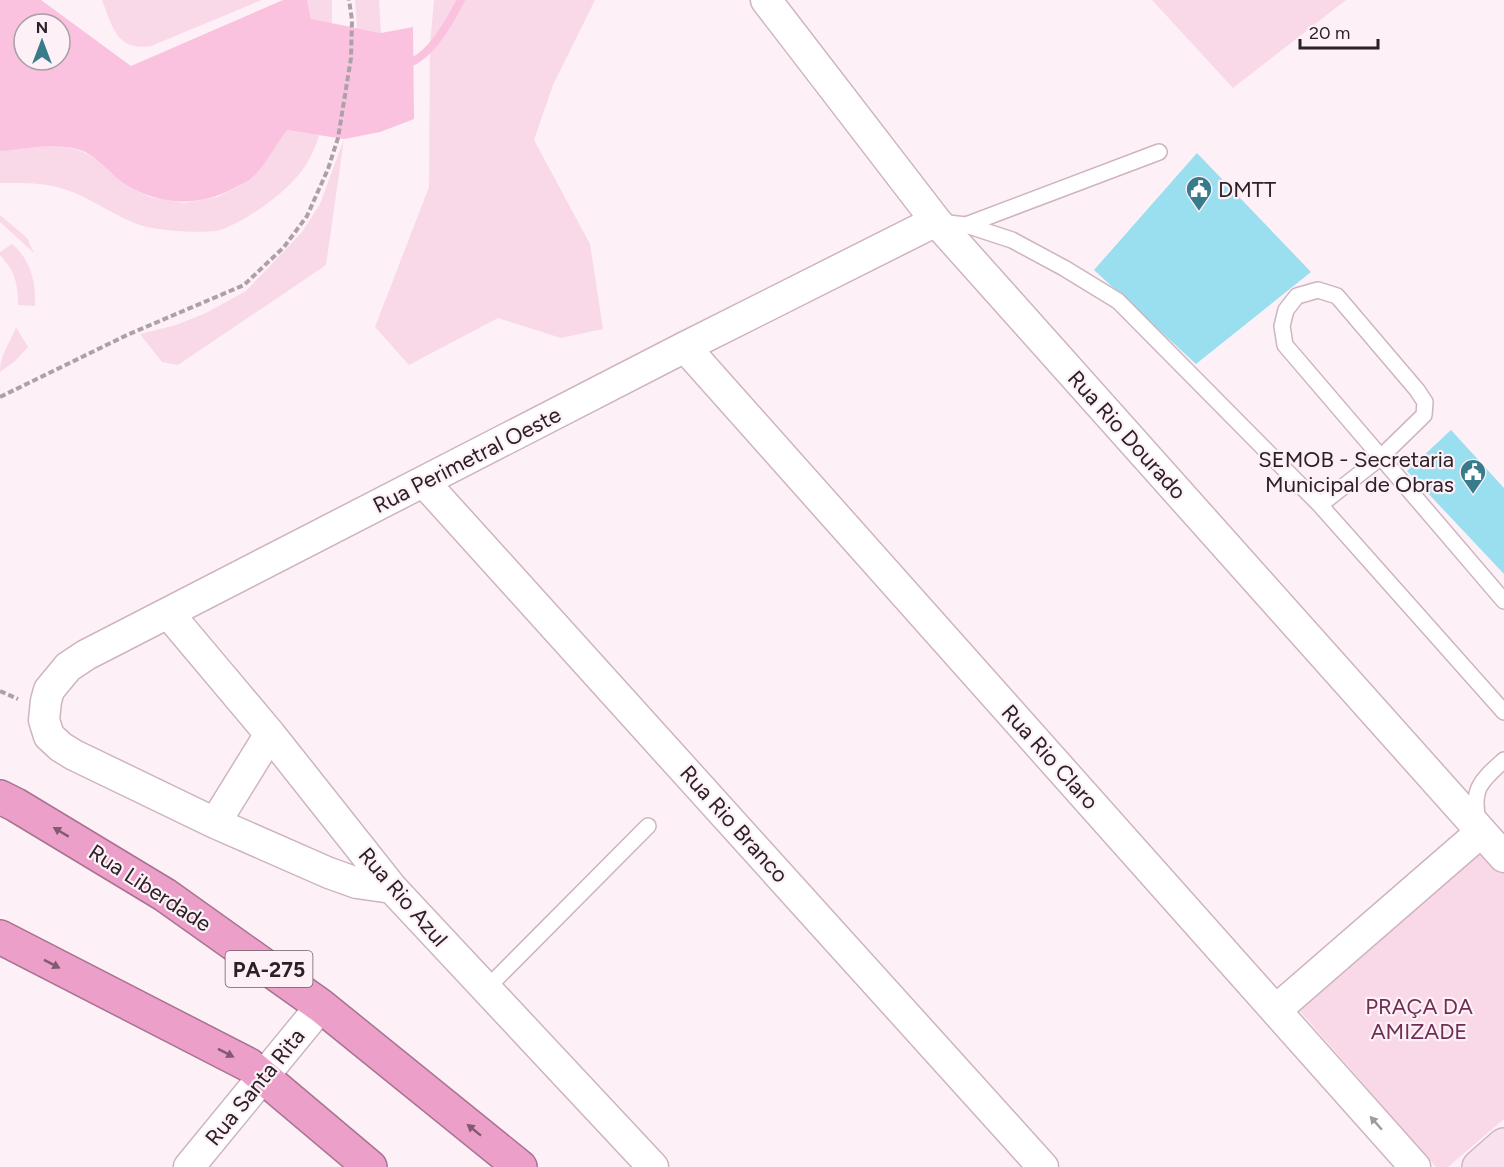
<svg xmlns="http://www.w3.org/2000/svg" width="1504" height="1167" font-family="Figtree,sans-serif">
	<rect width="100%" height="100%" fill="#fdf1f7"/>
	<path fill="#f9d8e8" d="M 102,0 L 262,0 L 151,46 C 117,52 112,26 102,0 Z
		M 307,0 L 332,0 L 332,24 L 311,19 Z
		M 355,0 L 379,0 L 381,33 L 357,28 Z
		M 434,0 L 595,0 L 553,85 L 534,140 L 590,244 L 603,329 L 561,338 L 498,318 L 409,365 L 375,327 L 429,187 L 430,45 Z
		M 1152,0 L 1346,0 L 1233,88 Z
		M 286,130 L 319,135 C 311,164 295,182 272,200 C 259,210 232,228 216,231 C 197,233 165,231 147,227 C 119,220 91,197 64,189 C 43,182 21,183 0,183 L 0,151 L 53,144 L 79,150 L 100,161 L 126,185 L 150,197 L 184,203 L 218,197 L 252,179 Z
		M 344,139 L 326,265 L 178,365 L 162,362 L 140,334 L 176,325 L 206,313 L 246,291 L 302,232 L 320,204 Z
		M 0,215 L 27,238 L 34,253 L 0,222 Z
		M 12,244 C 31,260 36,282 35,306 L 18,305 C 18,284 15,271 0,255 L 0,252 Z
		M 16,327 L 28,347 L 15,361 L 0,372 C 0,355 10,343 16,327 Z
		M 1488,845 L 1504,863 L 1504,1119 L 1448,1167 L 1436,1167 L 1299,1010 Z"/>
	<path fill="#fac2de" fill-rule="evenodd" d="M 0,0 L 41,0 L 131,66 L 283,0 L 307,0 L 311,19 L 381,33 L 413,27 L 414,119 L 380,132 L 344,139 L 287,130 C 276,144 265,166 252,178 C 248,182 241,184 236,187 C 200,207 164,206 128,186 C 110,175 98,155 77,149 C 49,142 28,149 0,151 ZM 24,24 L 60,24 L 60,60 L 24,60 Z"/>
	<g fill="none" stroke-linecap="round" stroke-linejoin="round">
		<path stroke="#fac2de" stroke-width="8" d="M 406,64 C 430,58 450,21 461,0"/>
	</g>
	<path fill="#99dff0" d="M 1197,153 L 1311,272 L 1196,364 L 1094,270 Z
		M 1451,430 L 1504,488 L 1504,574 L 1407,471 Z"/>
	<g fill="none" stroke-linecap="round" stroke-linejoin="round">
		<g stroke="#ceb4c1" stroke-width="18">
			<path id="lane" d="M 939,222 L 966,225 L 1012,240 L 1064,268 L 1118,301 L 1320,505 L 1504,712
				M 966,225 L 1159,152
				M 1320,505 L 1381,457 L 1424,415 L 1425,402 L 1417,390 L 1337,296 L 1318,290 L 1297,296 L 1286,310 L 1282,326 L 1285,345 L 1504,601
				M 1478,820 C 1471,788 1482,780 1504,760
				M 486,989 L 648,826"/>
		</g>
		<g stroke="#ceb4c1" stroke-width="33">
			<path id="street" d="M 766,0 L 936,221 L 1504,857
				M 685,347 L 1415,1167
				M 424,482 L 1043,1167
				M 169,614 L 270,734 L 392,888 L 653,1167
				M 215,823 L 270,734
				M 392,888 L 357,883 L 329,873 L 215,823 L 74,755 L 61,747 L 49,736 L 44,720 L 46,701 L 49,690 L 68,667 L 86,655 L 685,347 L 936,221
				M 1276,1010 L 1481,832
				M 189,1167 L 321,1006"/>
		</g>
		<g stroke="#ceb4c1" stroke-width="36">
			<path id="secondary" d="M 1479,1167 L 1504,1145"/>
		</g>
		<g stroke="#a8738f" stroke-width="36">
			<path id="highway" d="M 0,797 L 16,805 L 165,895 L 321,1006 L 520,1167
				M 0,937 L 249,1065 L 370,1167"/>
		</g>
		<path stroke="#ada1a7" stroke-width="4" stroke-dasharray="6 3" stroke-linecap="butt" d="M 0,397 L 127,335 L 244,285 L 284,247 L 307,216 L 328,169 L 338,138 L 351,58 L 352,20 L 349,0
			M 0,691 L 18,699"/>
		<use href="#lane" stroke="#fff" stroke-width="15"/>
		<use href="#street" stroke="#fff" stroke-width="30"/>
		<use href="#secondary" stroke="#f9e2ee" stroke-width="33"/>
		<use href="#highway" stroke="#ec9fc8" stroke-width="33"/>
	</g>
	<defs><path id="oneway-solid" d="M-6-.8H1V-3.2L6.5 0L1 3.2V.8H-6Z" transform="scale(1.5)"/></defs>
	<g fill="#825a6f">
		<use href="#oneway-solid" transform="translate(61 832) rotate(-149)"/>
		<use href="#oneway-solid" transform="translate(52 964) rotate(27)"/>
		<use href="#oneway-solid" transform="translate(226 1053) rotate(27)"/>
		<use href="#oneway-solid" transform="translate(474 1130) rotate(-141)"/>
	</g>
	<use fill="#a09b9d" href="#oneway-solid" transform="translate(1376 1123) rotate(-131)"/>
	<defs>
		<g id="civic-pin" transform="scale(1.35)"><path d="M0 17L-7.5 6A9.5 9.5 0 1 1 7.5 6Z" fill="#387c8b" stroke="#fdf1f7"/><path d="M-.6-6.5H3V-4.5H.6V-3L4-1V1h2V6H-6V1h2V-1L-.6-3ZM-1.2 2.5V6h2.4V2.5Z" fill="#fff"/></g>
	</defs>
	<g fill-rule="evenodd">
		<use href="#civic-pin" x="1199" y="189"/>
		<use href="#civic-pin" x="1473" y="472"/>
	</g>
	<g text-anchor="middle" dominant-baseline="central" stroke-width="4.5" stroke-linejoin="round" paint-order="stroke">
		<rect fill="#fdf1f7" stroke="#6a5f65" stroke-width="1.5" x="225.5" y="951" width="87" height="36" rx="4.5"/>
		<g font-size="21" font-weight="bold" fill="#2b2126">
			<text x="269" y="969">PA-275</text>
		</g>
		<g font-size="22" fill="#2b2126" stroke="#fdf1f7" text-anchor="start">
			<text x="1218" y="189">DMTT</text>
			<text x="1454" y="459" text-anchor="end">SEMOB - Secretaria<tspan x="1454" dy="25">Municipal de Obras</tspan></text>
		</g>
		<g font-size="22" fill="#2b2126" stroke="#fdf1f7">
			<text transform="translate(1127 435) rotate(48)">Rua Rio Dourado</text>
			<text transform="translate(467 460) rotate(-27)">Rua Perimetral Oeste</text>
			<text transform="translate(1050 757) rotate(48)">Rua Rio Claro</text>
			<text transform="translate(734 824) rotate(48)">Rua Rio Branco</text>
			<text transform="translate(150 888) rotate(33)">Rua Liberdade</text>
			<text transform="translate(403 897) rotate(49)">Rua Rio Azul</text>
			<text transform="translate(255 1087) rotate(-51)">Rua Santa Rita</text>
		</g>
		<g font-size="22" fill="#6f2e54" stroke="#fdf1f7">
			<text x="1419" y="1006">PRAÇA DA<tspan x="1419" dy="25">AMIZADE</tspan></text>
		</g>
	</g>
	<g transform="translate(42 42)"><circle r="28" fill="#fdf1f7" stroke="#a99ea3" stroke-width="1.5"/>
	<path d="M0-4.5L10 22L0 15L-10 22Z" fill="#387c8b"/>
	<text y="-9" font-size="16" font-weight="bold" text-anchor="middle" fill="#2b2126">N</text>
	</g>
	<path d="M1300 39v9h78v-9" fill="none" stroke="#2b2126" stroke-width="3"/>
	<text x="1309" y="39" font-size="18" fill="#2b2126" stroke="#fdf1f7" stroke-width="4.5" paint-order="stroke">20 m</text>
</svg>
